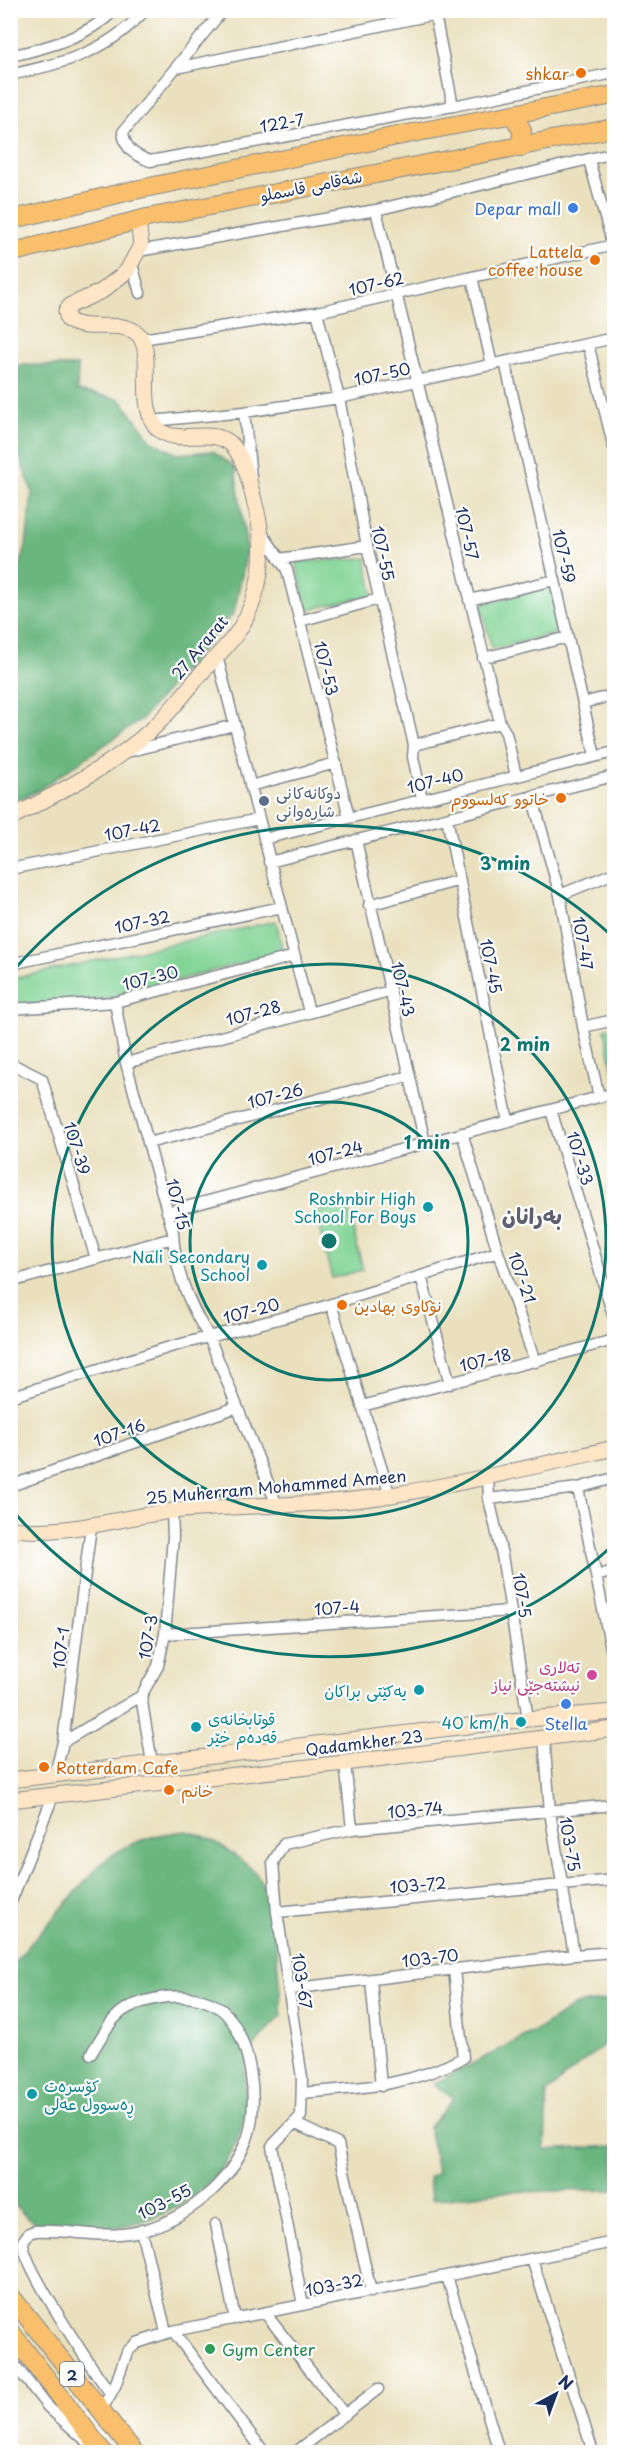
<svg xmlns="http://www.w3.org/2000/svg" width="625" height="2463" font-family="'Playpen Sans','Playpen Sans Arabic',sans-serif">
	<rect width="100%" height="100%" fill="#fff"/>
	<filter id="ink" filterUnits="userSpaceOnUse"><feTurbulence type="fractalNoise" baseFrequency=".0167" numOctaves="2"/><feDisplacementMap in="SourceGraphic" scale="12" xChannelSelector="R" yChannelSelector="G"/><feConvolveMatrix kernelMatrix="1 2 1 2 8 2 1 2 1" color-interpolation-filters="sRGB"/></filter>
	<filter id="wash" filterUnits="userSpaceOnUse"><feTurbulence type="fractalNoise" baseFrequency=".008" numOctaves="4" result="noise"/><feDisplacementMap in="SourceGraphic" scale="24" xChannelSelector="R" yChannelSelector="G"/><feGaussianBlur stdDeviation="1.35" result="paint"/><feColorMatrix in="noise" values="0 0 0 0 0 0 0 0 0 0 0 0 0 0 0 0 0 1.4 0 .05"/><feComposite in="paint" operator="in"/></filter>
	<g filter="url(#wash)">
		<rect width="100%" height="100%" fill="#eae0bd"/>
		<path fill="#82d495" stroke="#4e827a" stroke-width="1.5" d="M 366,558 L 373,595 L 307,610 L 296,562 Z
			M 551,587 L 562,632 L 492,649 L 481,604 Z
			M 276,921 L 283,952 L 107,999 L 15,1006 L 15,978 Z
			M 614,1026 L 614,1077 L 605,1029 Z
			M 347,1204 L 363,1270 L 332,1278 L 315,1212 Z"/>
		<path fill="#69b67e" stroke="#42726e" stroke-width="1.5" d="M 19,365 L 78,366 L 77,391 L 120,399 L 151,440 L 177,454 L 213,451 L 235,468 L 247,550 L 234,613 L 141,720 L 37,791 L 11,803 L 11,597 L 26,547 L 32,491 L 11,433 Z
			M 187,1831 C 204,1835 215,1841 229,1851 C 239,1858 249,1865 257,1875 C 277,1905 278,1979 282,2016 C 268,2030 246,2050 245,2071 C 244,2090 248,2101 243,2121 C 229,2186 164,2226 101,2228 C 82,2229 46,2231 29,2219 C 22,2214 16,2206 11,2200 L 10,1967 L 100,1865 C 125,1842 154,1834 187,1831 Z
			M 614,1999 L 614,2042 L 607,2042 L 547,2092 L 545,2150 L 614,2146 L 614,2190 L 502,2192 L 431,2200 L 429,2177 L 437,2172 L 429,2127 L 454,2098 L 433,2084 L 539,2029 L 575,2005 Z"/>
	</g>
	<g filter="url(#ink)">
		<g fill="none" stroke-linecap="round" stroke-linejoin="round">
			<g stroke="#82888e" stroke-width="13">
				<path id="street" d="M 223,10 L 123,132 C 125,149 134,155 150,161 L 453,106 L 614,73
					M 435,15 L 453,106
					M 10,56 C 47,48 87,37 115,10
					M 176,68 L 456,10
					M 10,75 C 63,63 107,53 145,10
					M 589,160 L 613,246
					M 376,210 L 500,723 L 506,733 L 516,776
					M 138,251 L 376,210 L 614,153
					M 132,264 L 140,293
					M 472,277 L 492,365
					M 317,312 L 339,398 L 367,546 L 414,745 L 413,757 L 422,799
					M 141,339 L 317,312 L 614,245
					M 588,344 L 614,448
					M 505,362 L 595,756
					M 244,412 L 251,477
					M 152,421 L 244,412 L 339,398 L 614,338
					M 262,533 L 287,570 L 349,817
					M 279,559 L 367,546
					M 469,600 L 555,580
					M 300,621 L 379,599
					M 217,656 L 309,1012
					M 483,658 L 568,637
					M 583,703 L 614,695
					M 414,745 L 500,723
					M 127,752 L 234,725
					M 250,786 L 336,763
					M 532,796 L 560,895 L 583,1027 L 599,1097
					M 447,818 L 508,1121
					M 264,839 L 614,752
					M 356,840 L 425,1143
					M 269,862 L 614,776
					M 10,869 L 259,819
					M 560,895 L 614,873
					M 369,905 L 460,880
					M 10,967 L 20,962 L 282,907
					M 115,1002 L 126,1063 L 173,1232 C 174,1268 190,1306 209,1337 L 277,1505
					M 10,1009 L 115,1002 L 295,956
					M 583,1027 L 614,1020
					M 10,1063 L 42,1079 L 96,1259
					M 126,1063 L 389,991
					M 551,1110 L 614,1318
					M 462,1133 L 498,1252 L 535,1362
					M 148,1143 L 409,1076
					M 167,1212 L 614,1093
					M 421,1276 L 450,1384
					M 10,1282 L 173,1238
					M 331,1304 L 390,1496
					M 10,1397 L 170,1347 L 316,1309 L 498,1252
					M 362,1406 L 614,1340
					M 488,1477 L 489,1499 L 502,1555 L 528,1719
					M 10,1486 L 237,1407
					M 578,1488 L 614,1663
					M 489,1499 L 578,1488 L 614,1478
					M 596,1576 L 614,1571
					M 165,1634 L 511,1611
					M 544,1737 L 550,1812 L 574,1955
					M 63,1742 L 141,1696
					M 152,1763 L 141,1696 L 158,1666 L 165,1634 L 173,1537 L 172,1511
					M 345,1763 L 352,1829
					M 55,1775 L 63,1742 L 91,1526
					M 10,1904 L 53,1796
					M 277,1912 L 614,1880
					M 371,1980 L 381,2086
					M 289,1989 L 574,1955 L 614,1952
					M 91,2054 C 114,2016 118,2004 166,1997 C 184,1995 207,1998 222,2010 C 251,2034 260,2106 247,2139 C 230,2184 186,2219 140,2231 C 102,2240 71,2229 35,2231 L 29,2233 L 23,2241 C 21,2264 94,2371 111,2394
					M 302,2093 C 360,2088 410,2086 463,2058 L 454,1970
					M 294,2123 L 338,2144 L 371,2292
					M 216,2224 L 235,2319
					M 141,2230 L 166,2332
					M 532,2259 L 593,2452
					M 447,2276 L 499,2452
					M 303,2305 L 272,2146 L 301,2116 L 302,2078 L 277,1912 L 273,1862 L 284,1844 L 352,1829 L 614,1805
					M 265,2313 L 345,2415
					M 173,2331 L 264,2452
					M 10,2359 L 48,2407 L 90,2444
					M 101,2411 L 115,2386 L 127,2352 L 137,2343 L 173,2331 L 614,2242
					M 296,2452 L 378,2389"/>
			</g>
			<g stroke="#82888e" stroke-width="17">
				<path id="secondary" d="M 10,818 C 60,792 110,767 152,729 C 171,712 187,690 203,671 C 215,658 229,645 239,630 C 262,594 267,550 256,508 C 251,489 246,460 232,445 C 212,425 178,447 158,429 C 134,405 159,346 134,331 C 114,320 88,333 68,320 L 66,311 L 71,305 L 102,291 L 127,271 L 141,245 L 138,220
					M 10,1528 C 60,1538 124,1516 173,1511 C 245,1504 319,1507 391,1495 C 466,1483 540,1465 614,1448
					M 10,1780 L 528,1719 L 614,1712
					M 10,1800 L 345,1763 L 614,1729"/>
			</g>
			<g stroke="#82888e" stroke-width="20">
				<path id="primary" d="M 513,115 L 522,130 L 521,147
					M 10,220 L 130,191 L 397,136 L 614,95
					M 10,253 L 147,218 L 614,128
					M 10,2295 L 134,2452
					M 10,2331 L 103,2452"/>
			</g>
			<use href="#street" stroke="#fff" stroke-width="10"/>
			<use href="#secondary" stroke="#fde5c5" stroke-width="15"/>
			<use href="#primary" stroke="#f9bf6d" stroke-width="18"/>
		</g>
	</g>
	<g fill="none" stroke="#0f766e" stroke-width="3">
		<circle cx="329" cy="1241" r="139"/>
		<circle cx="329" cy="1241" r="277"/>
		<path d="M613 1545A416 416 0 0 1 13 1511M13 971A416 416 0 0 1 613 937"/>
	</g>
	<g fill="#e8710a" stroke="#fff" stroke-width="2">
		<circle cx="581" cy="73" r="6"/>
		<circle cx="595" cy="260" r="6"/>
		<circle cx="561" cy="798" r="6"/>
		<circle cx="342" cy="1305" r="6"/>
		<circle cx="44" cy="1767" r="6"/>
		<circle cx="169" cy="1790" r="6"/>
	</g>
	<g fill="#3f7fe0" stroke="#fff" stroke-width="2">
		<circle cx="573" cy="208" r="6"/>
		<circle cx="566" cy="1704" r="6"/>
	</g>
	<circle fill="#5c6f8a" stroke="#fff" stroke-width="2" cx="264" cy="801" r="6"/>
	<g fill="#0f9aa8" stroke="#fff" stroke-width="2">
		<circle cx="428" cy="1207" r="6"/>
		<circle cx="262" cy="1265" r="6"/>
		<circle cx="419" cy="1690" r="6"/>
		<circle cx="521" cy="1722" r="6"/>
		<circle cx="196" cy="1727" r="6"/>
		<circle cx="32" cy="2094" r="6"/>
	</g>
	<circle fill="#d1479c" stroke="#fff" stroke-width="2" cx="592" cy="1675" r="6"/>
	<circle fill="#2e9e5b" stroke="#fff" stroke-width="2" cx="210" cy="2349" r="6"/>
	<g text-anchor="middle" dominant-baseline="central" stroke-width="4.5" stroke-linejoin="round" paint-order="stroke">
		<rect fill="#fff" stroke="#5f6d8e" stroke-width="1.5" x="60" y="2362" width="24" height="24" rx="4.5"/>
		<g font-size="15" font-weight="bold" fill="#1b2f5e">
			<text x="72" y="2374">2</text>
		</g>
		<g font-size="16" fill="#c56008" stroke="#fff" text-anchor="end">
			<text x="569" y="73">shkar</text>
			<text x="583" y="251">Lattela<tspan x="583" dy="18">coffee house</tspan></text>
			<text x="549" y="798">خاتوو کەلسووم</text>
			<text x="354" y="1305" text-anchor="start">نۆکاوی بهادین</text>
			<text x="56" y="1767" text-anchor="start">Rotterdam Cafe</text>
			<text x="181" y="1790" text-anchor="start">خانم</text>
		</g>
		<g font-size="16" fill="#1b2f5e" stroke="#fff">
			<text transform="translate(282 122) rotate(-10)">122-7</text>
			<text transform="translate(311 185) rotate(-11)">شەقامی قاسملو</text>
			<text transform="translate(376 283) rotate(-13)">107-62</text>
			<text transform="translate(382 373) rotate(-12)">107-50</text>
			<text transform="translate(468 533) rotate(77)">107-57</text>
			<text transform="translate(384 553) rotate(78)">107-55</text>
			<text transform="translate(565 556) rotate(77)">107-59</text>
			<text transform="translate(199 647) rotate(-50)">27 Ararat</text>
			<text transform="translate(327 668) rotate(76)">107-53</text>
			<text transform="translate(435 780) rotate(-14)">107-40</text>
			<text transform="translate(132 829) rotate(-11)">107-42</text>
			<text transform="translate(142 921) rotate(-12)">107-32</text>
			<text transform="translate(584 943) rotate(80)">107-47</text>
			<text transform="translate(492 966) rotate(79)">107-45</text>
			<text transform="translate(150 977) rotate(-14)">107-30</text>
			<text transform="translate(404 989) rotate(77)">107-43</text>
			<text transform="translate(253 1012) rotate(-15)">107-28</text>
			<text transform="translate(275 1095) rotate(-14)">107-26</text>
			<text transform="translate(78 1148) rotate(73)">107-39</text>
			<text transform="translate(335 1152) rotate(-15)">107-24</text>
			<text transform="translate(581 1158) rotate(73)">107-33</text>
			<text transform="translate(179 1204) rotate(76)">107-15</text>
			<text transform="translate(523 1277) rotate(71)">107-21</text>
			<text transform="translate(251 1310) rotate(-15)">107-20</text>
			<text transform="translate(485 1359) rotate(-14)">107-18</text>
			<text transform="translate(119 1432) rotate(-19)">107-16</text>
			<text transform="translate(276 1486) rotate(-5)">25 Muherram Mohammed Ameen</text>
			<text transform="translate(523 1595) rotate(81)">107-5</text>
			<text transform="translate(337 1607) rotate(-4)">107-4</text>
			<text transform="translate(147 1637) rotate(-80)">107-3</text>
			<text transform="translate(60 1648) rotate(-83)">107-1</text>
			<text transform="translate(364 1742) rotate(-7)">Qadamkher 23</text>
			<text transform="translate(415 1809) rotate(-5)">103-74</text>
			<text transform="translate(571 1844) rotate(80)">103-75</text>
			<text transform="translate(418 1884) rotate(-5)">103-72</text>
			<text transform="translate(430 1957) rotate(-7)">103-70</text>
			<text transform="translate(303 1981) rotate(81)">103-67</text>
			<text transform="translate(164 2201) rotate(-27)">103-55</text>
			<text transform="translate(334 2284) rotate(-11)">103-32</text>
		</g>
		<g font-size="16" fill="#366cbe" stroke="#fff" text-anchor="end">
			<text x="561" y="208">Depar mall</text>
			<text x="566" y="1723" text-anchor="middle">Stella</text>
		</g>
		<g font-size="16" fill="#4e5e75" stroke="#fff" text-anchor="start">
			<text x="276" y="792">دوکانەکانی<tspan x="276" dy="18">شارەوانی</tspan></text>
		</g>
		<g font-size="16" fill="#0d838f" stroke="#fff" text-anchor="end">
			<text x="416" y="1198">Roshnbir High<tspan x="416" dy="18">School For Boys</tspan></text>
			<text x="250" y="1256">Nali Secondary<tspan x="250" dy="18">School</tspan></text>
			<text x="407" y="1690">یەکێتی براکان</text>
			<text x="208" y="1718" text-anchor="start">قوتابخانەی<tspan x="208" dy="18">قەدەم خێر</tspan></text>
			<text x="509" y="1722">40 km/h</text>
			<text x="44" y="2085" text-anchor="start">کۆسرەت<tspan x="44" dy="18">ڕەسوول عەلی</tspan></text>
		</g>
		<g font-size="16" fill="#b23c85" stroke="#fff" text-anchor="end">
			<text x="580" y="1666">تەلاری<tspan x="580" dy="18">نیشتەجێی نیاز</tspan></text>
		</g>
		<g font-size="16" fill="#27864d" stroke="#fff" text-anchor="start">
			<text x="222" y="2349">Gym Center</text>
		</g>
		<g font-size="22" font-weight="bold" fill="#606070" stroke="#fff">
			<text x="532" y="1214">بەرانان</text>
		</g>
	</g>
	<circle cx="329" cy="1241" r="9" fill="#0f766e" stroke="#fff" stroke-width="3"/>
	<g font-size="18" text-anchor="middle" font-weight="bold" fill="#0f766e" stroke="#fff" stroke-width="4.5" stroke-linejoin="round" paint-order="stroke">
		<text x="505" y="870">3 min</text>
		<text x="525" y="1051">2 min</text>
		<text x="427" y="1149">1 min</text>
	</g>
	<rect width="625" height="2463" fill="none" stroke="#fff" stroke-width="36"/>
	<g transform="translate(556 2394) rotate(41)" stroke="#ffffff" stroke-width="4.5" paint-order="stroke">
	<path d="M0-4.5L10 22L0 15L-10 22Z" fill="#1b2f5e"/>
	<text y="-9" font-size="16" font-weight="bold" text-anchor="middle" fill="#1b2f5e">N</text>
	</g>
</svg>
